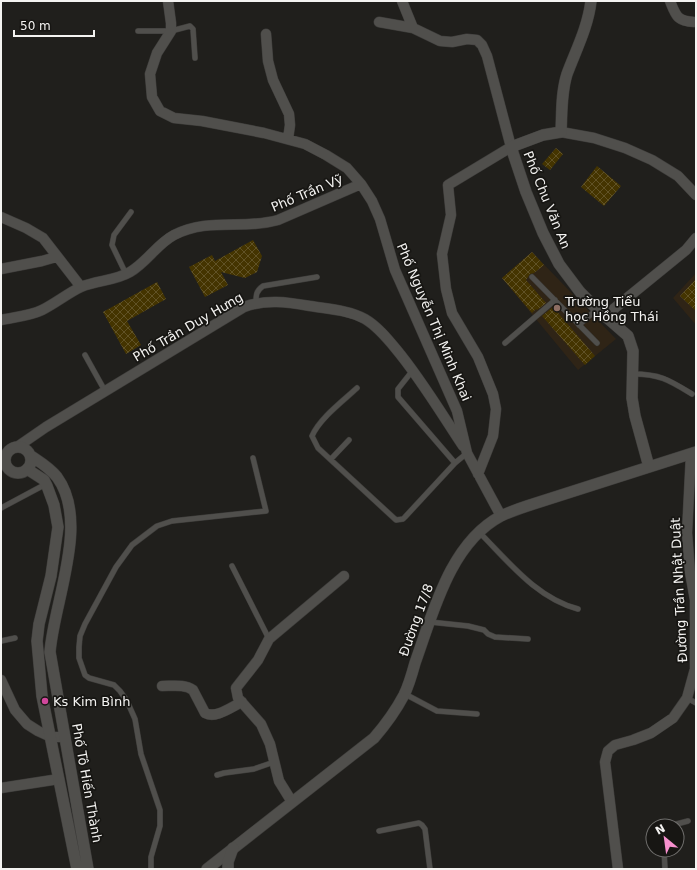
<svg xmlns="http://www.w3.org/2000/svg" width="697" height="870" font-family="'DejaVu Sans',sans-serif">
	<defs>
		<pattern id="building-cross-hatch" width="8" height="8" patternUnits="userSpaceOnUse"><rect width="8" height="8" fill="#443400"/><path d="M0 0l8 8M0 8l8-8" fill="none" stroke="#605226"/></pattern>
	</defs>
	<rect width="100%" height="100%" fill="#201f1c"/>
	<path fill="#2f2416" d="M 532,252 L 616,339 L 578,370 L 502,278 Z
		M 696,273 L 696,325 L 673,298 Z"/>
	<path fill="url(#building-cross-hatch)" d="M 556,148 L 563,154 L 550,170 L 542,164 Z
		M 597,166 L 621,186 L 604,206 L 581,187 Z
		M 253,240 L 262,256 L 257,272 L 245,278 L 221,272 L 228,285 L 205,297 L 189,267 L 212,255 L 215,261 Z
		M 532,252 L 544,265 L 534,273 L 530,274 L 526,280 L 546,303 L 537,310 L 536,309 L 532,313 L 502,278 Z
		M 696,279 L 696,311 L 680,296 Z
		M 157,282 L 166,299 L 127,321 L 141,345 L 126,354 L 103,312 Z
		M 553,307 L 595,356 L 585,365 L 542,316 Z"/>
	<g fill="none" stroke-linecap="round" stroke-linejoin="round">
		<g stroke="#3d3c3a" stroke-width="6">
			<path id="service" d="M 138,31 L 171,31 L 190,26 L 193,29 L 195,58
				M 126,274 L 112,245 L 114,235 L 131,212
				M 532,277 L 597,343
				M 256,303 C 256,295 256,291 263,286 L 317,277
				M 579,325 L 597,309
				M 505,343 L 555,300
				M 85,355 L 105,391
				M 413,370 L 398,389 L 398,397 L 455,463
				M 633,374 C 660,374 669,380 692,394
				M 357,388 C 343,401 320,418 312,436 L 318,448 L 396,520 L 403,519 L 405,517 L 455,463 L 467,453
				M 331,459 L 349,440
				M 1,508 L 46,484
				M 479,532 C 508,561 536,598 578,609
				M 232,566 L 269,639
				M 430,622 L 468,626 L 484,630 L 488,634 L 495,637 L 528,639
				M 1,641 L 15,638
				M 405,694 L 437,711 L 477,714
				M 687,698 L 696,703
				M 217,775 L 224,773 L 254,769 L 274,762
				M 669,826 L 688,821
				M 379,831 L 419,823 L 422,825 L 425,829 L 430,869
				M 664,850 L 665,869
				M 151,869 L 151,857 L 160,826 L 160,810 L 141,754 L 135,719 L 127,701 L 120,691 L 114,685 L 89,678 L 85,675 L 79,658 L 79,647 L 80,636 L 85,624 L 116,567 L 132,545 L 157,526 L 172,521 L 266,511 L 253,458"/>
		</g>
		<g stroke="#3d3c3a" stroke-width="11">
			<path id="minor" d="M 168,1 L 171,23 L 171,31 L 157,53 L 150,74 L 152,97 L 160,111 L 174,118 L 202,121 L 264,133 L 305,144 L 326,155 L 347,168 L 361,184 L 372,201 L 380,219 L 395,270 L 457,411 L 467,453 L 501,516
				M 402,1 L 413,28
				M 670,1 C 676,16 677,21 694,22
				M 379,22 L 413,28 L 440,41 L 452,42 L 467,39 L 477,40 L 482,45 L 487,56 L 511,147 L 448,185 L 451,215 L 442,254 L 446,289 L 452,313 L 478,357 L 493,394 L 496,409 L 493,436 L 478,474
				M 266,34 L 268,61 L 273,80 L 289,114 L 290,125 L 288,139
				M 561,132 L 594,138 L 625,148 L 652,160 L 678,176 L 696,195
				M 1,217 L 26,228 L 43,238 L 81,287
				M 1,269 L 42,261 L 56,257
				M 605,316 L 686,250 L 696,238
				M 1,320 C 15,317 30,316 42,310 C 56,303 68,293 81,287 C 97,280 115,281 130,272 C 147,262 157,244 174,235 C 209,217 243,230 278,220 L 361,184
				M 17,447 L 46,427 L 244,307 C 266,299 287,302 310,306 C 328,309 349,310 365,319 C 377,326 387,338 396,349 C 421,379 441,413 463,446
				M 1,680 L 15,710 L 27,724 L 38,731 L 51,737 L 64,737
				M 162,686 C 173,686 185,684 193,690 L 205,713 C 216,719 231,707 242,702
				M 1,788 L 59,779
				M 292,802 L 279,781 L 270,744 L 261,724 L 238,698 L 236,688 L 258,660 L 269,639 L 344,576
				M 618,869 L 605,762 L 608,751 L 615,745 L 633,740 L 651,733 L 673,718 L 687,698 L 695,669 L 695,600 L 690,572 L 687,533 L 691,454"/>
		</g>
		<g stroke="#3d3c3a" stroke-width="12">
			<path id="tertiary" d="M 591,1 C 588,27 576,50 567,74 C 561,93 562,113 561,132 L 543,135 L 511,147 L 526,192 L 543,233 L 559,264 L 580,292 L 597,309 L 628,336 L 633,351 L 632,398 L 635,416 L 649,467
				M5 460a13 13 0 1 1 26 0a13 13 0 1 1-26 0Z
				M 31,456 C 40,462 50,468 57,477 C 90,522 54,601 50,652 L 88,869
				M 27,469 L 44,480 L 47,486 L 54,505 L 58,527 L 51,576 L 39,624 L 37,641 L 42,696 L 77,869
				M 207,869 L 374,738 C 387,723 395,712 404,695 C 409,685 412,674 415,663 C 433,613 450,543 501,516 C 509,512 518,509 527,506 L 696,452"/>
		</g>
		<g stroke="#3d3c3a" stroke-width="12">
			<path id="secondary" d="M 228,869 L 228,862 L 233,848"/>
		</g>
		<use href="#service" stroke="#504f4c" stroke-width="5"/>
		<use href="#minor" stroke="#504f4c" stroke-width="10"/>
		<use href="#tertiary" stroke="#504f4c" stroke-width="11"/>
		<use href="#secondary" stroke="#504f4c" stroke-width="11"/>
	</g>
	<circle fill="#8d6e63" stroke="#171613" stroke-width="1.5" cx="557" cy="308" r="4"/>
	<circle fill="#d1479c" stroke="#171613" stroke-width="1.5" cx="45" cy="701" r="4"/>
	<g text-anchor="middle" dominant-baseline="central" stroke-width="3.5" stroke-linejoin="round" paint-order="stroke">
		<g font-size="13" fill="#f4f3f1" stroke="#171613">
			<text transform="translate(307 193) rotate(-23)">Phố Trần Vỹ</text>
			<text transform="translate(547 200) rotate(68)">Phố Chu Văn An</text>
			<text transform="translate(434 322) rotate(67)">Phố Nguyễn Thị Minh Khai</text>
			<text transform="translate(188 327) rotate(-30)">Phố Trần Duy Hưng</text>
			<text transform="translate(679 590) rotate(-93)">Đường Trần Nhật Duật</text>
			<text transform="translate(416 620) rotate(-70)">Đường 17/8</text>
			<text transform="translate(87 783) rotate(80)">Phố Tô Hiến Thành</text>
		</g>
		<g font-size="13" fill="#f4f3f1" stroke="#171613" text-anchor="start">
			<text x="565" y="301">Trường Tiểu<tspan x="565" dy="15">học Hồng Thái</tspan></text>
			<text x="53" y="701">Ks Kim Bình</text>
		</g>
	</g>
	<rect width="697" height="870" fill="none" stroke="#f4f3f1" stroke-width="4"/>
	<g transform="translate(665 838) rotate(331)"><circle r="19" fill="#171613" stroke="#6f6e6c"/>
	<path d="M0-3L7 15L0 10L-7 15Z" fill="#f790ce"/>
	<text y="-6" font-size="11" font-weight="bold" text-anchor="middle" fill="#f4f3f1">N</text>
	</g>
	<path d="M14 30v6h80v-6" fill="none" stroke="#f4f3f1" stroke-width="2"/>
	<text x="20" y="30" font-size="12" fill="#f4f3f1" stroke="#171613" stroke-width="3" paint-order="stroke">50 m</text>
</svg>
